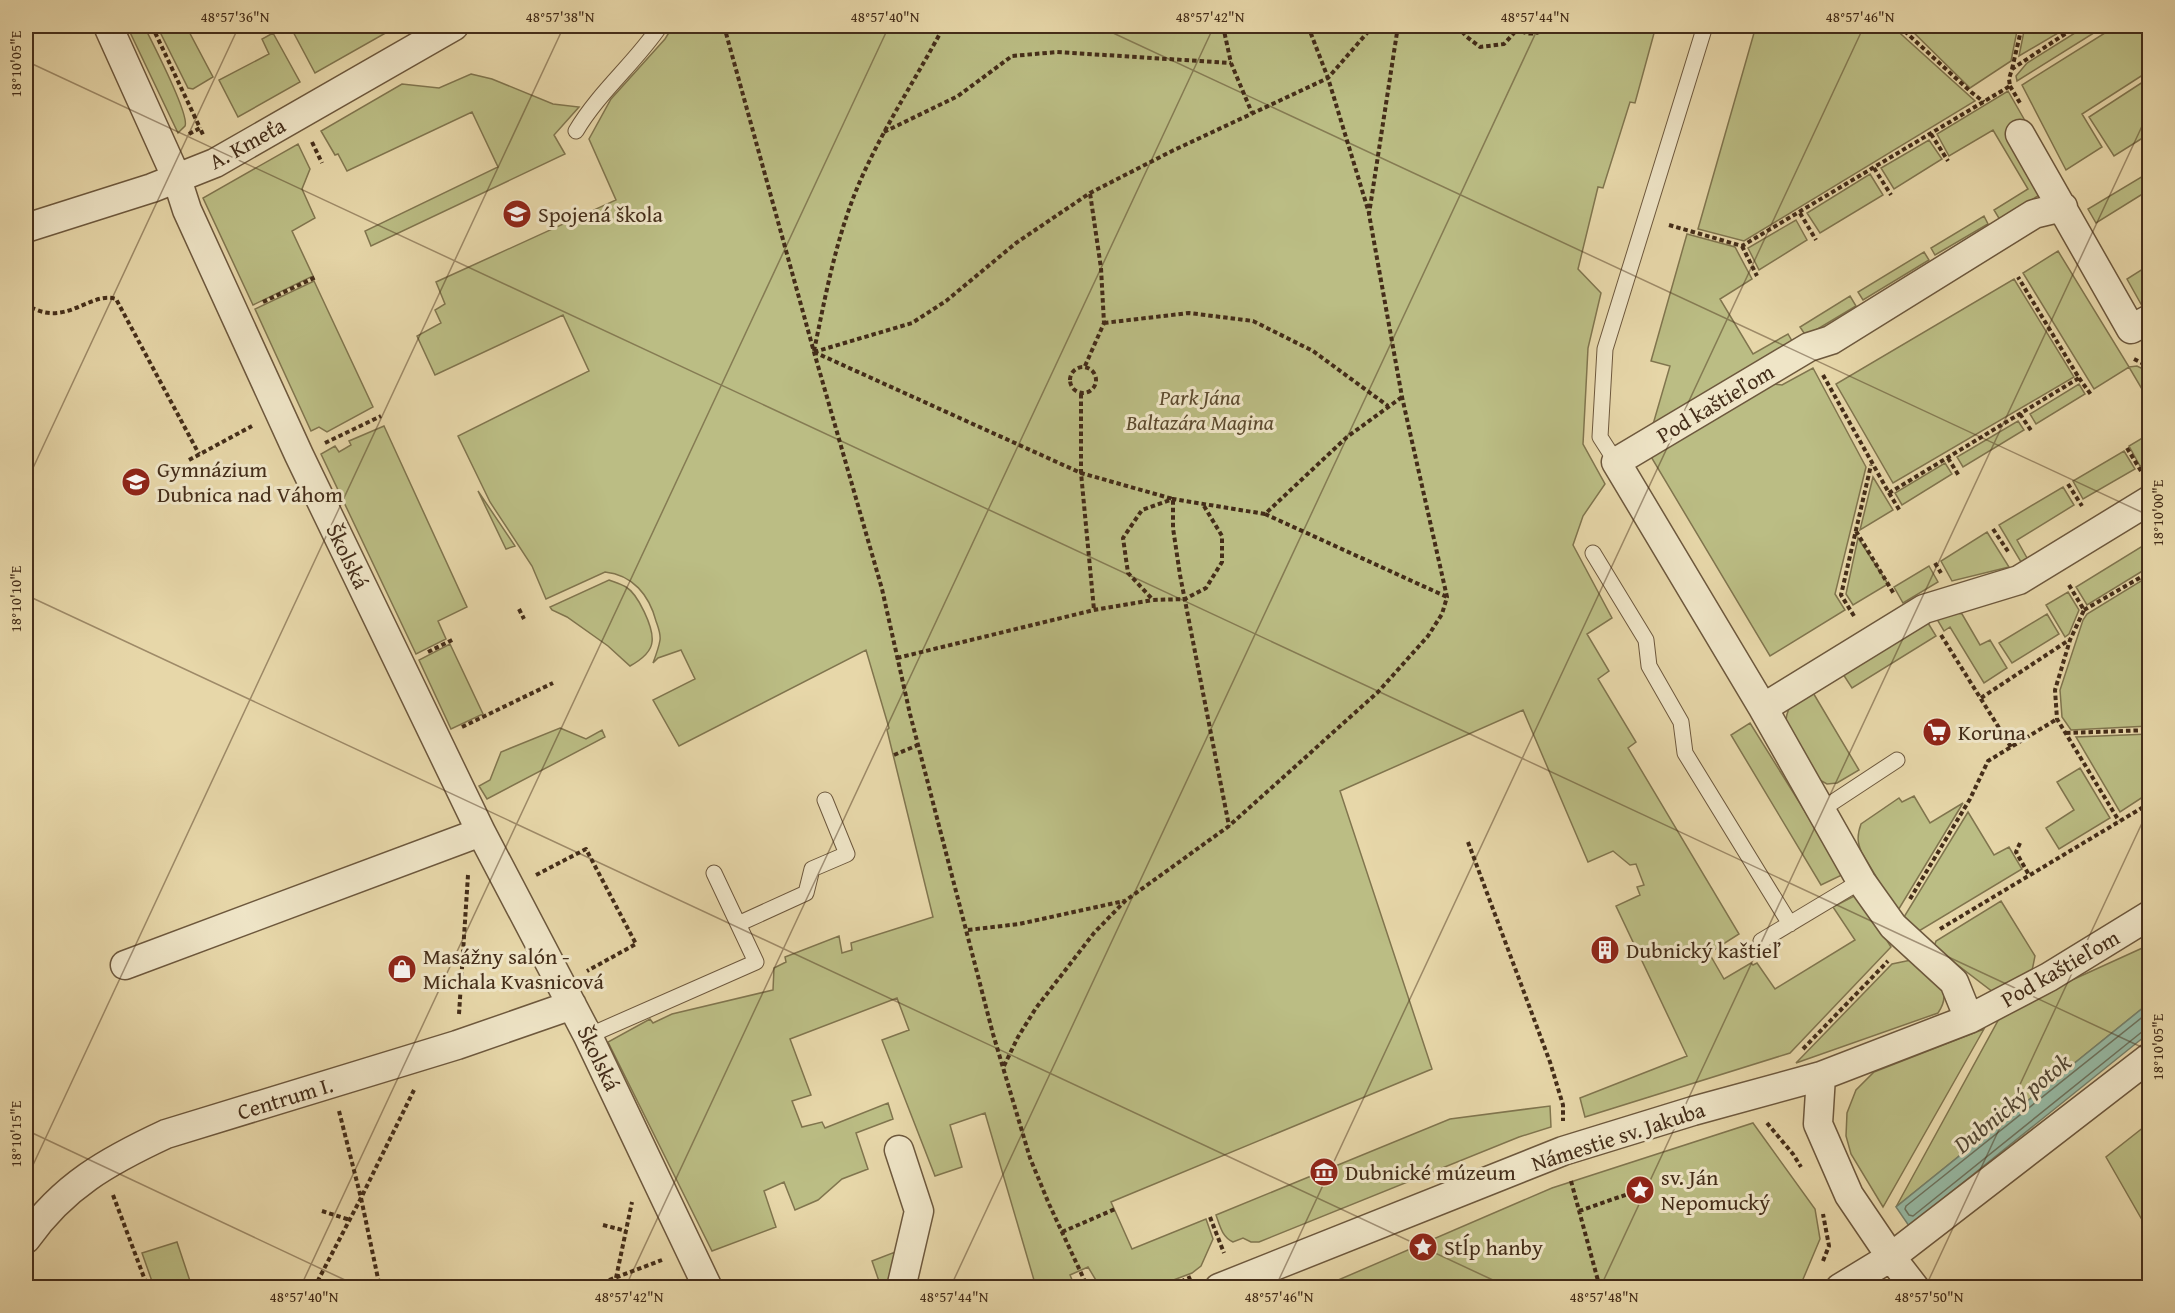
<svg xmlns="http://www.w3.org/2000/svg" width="2175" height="1313" font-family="'Gentium Book Plus',serif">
	<rect width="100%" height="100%" fill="#e7d7a9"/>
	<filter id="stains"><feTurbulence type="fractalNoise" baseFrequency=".00333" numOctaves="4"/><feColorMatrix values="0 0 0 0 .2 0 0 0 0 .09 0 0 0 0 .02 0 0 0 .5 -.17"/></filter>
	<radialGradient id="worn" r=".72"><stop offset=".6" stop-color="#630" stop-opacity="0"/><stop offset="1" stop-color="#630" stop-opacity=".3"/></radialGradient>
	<path fill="#bbbd84" stroke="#80754e" stroke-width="1.5" d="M 127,26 L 144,26 C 151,40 190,115 185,126 C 185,126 179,132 178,133 Z
		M 157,26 L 186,26 L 213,77 L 193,89 L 188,88 Z
		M 290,26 L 398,26 L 315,73 Z
		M 673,26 L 1656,26 L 1635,103 L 1630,102 L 1603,188 L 1598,187 L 1578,269 L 1601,293 L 1588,348 L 1583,444 L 1605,484 L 1583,516 L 1573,545 L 1612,618 L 1587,634 L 1609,671 L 1598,679 L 1636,742 L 1628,748 L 1739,934 L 1709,953 L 1724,979 L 1751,963 L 1753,965 L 1757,963 L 1775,989 L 1855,940 L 1833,907 L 1858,894 L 1891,947 L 1790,1053 L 1585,1117 L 1580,1098 L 1687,1056 L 1616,906 L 1640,895 L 1637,887 L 1644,885 L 1636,864 L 1630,865 L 1613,851 L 1588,862 L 1523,710 L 1340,791 L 1432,1069 L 1111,1202 L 1132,1249 L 1206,1219 L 1213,1239 L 1201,1266 L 1192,1273 L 1155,1287 L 1100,1287 L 1088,1267 L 1070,1275 L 1075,1287 L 1036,1287 L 985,1113 L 950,1125 L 962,1167 L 935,1176 L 882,1040 L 909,1030 L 897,998 L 790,1039 L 811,1095 L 792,1101 L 802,1127 L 822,1122 L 825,1128 L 888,1103 L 893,1119 L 856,1133 L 868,1169 L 842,1179 L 818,1200 L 795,1210 L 784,1182 L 764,1191 L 776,1227 L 712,1251 L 608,1042 L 650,1019 L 653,1023 L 672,1014 L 773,990 L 774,968 L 786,962 L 785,957 L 839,936 L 842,953 L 852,950 L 851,943 L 933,917 L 887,730 L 889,728 L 866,650 L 679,746 L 653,700 L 695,679 L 681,650 L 658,658 L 653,663 C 656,655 659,647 660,640 C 661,634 658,627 656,621 C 649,595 633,575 605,572 L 546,599 L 532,566 L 490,502 L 458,436 L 589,371 L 563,315 L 435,375 L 417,336 L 441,323 L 435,310 L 445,304 L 436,282 L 616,200 L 589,139 L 611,99 L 665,39 Z
		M 1756,26 L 1892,26 L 1975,101 L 1744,241 L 1698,229 Z
		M 1907,26 L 2018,26 L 2011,61 L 1970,88 Z
		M 2025,26 L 2070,26 L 2019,56 Z
		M 2086,26 L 2105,26 L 2017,81 L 2016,76 L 2027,63 Z
		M 2116,26 L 2149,26 L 2149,71 L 2082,114 L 2102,147 L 2066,170 L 2022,85 Z
		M 273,33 L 300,82 L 238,117 L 219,80 L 269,54 L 262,39 Z
		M 471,74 L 492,79 L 553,104 L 579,107 L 554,135 L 565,154 L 371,246 L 365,231 L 498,167 L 472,112 L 347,171 L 338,154 L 335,155 L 321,131 L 402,84 L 439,88 Z
		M 2149,78 L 2149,134 L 2114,156 L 2089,117 Z
		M 2008,91 L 2028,126 L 2041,194 L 2000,220 L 1994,210 L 2028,189 L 1993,130 L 1949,156 L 1937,134 Z
		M 1929,140 L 1942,159 L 1894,189 L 1881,168 Z
		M 298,144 L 310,169 L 302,189 L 315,218 L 292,231 L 313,276 L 253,305 L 203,198 Z
		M 1870,174 L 1883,195 L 1820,233 L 1807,213 Z
		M 2143,176 L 2149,178 L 2149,190 L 2096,223 L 2088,209 Z
		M 1984,216 L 1988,224 L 1935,255 L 1931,248 Z
		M 1796,220 L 1807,240 L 1759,270 L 1748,248 Z
		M 1687,234 L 1735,247 L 1752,279 L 1720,299 L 1753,354 L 1788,334 L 1796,348 L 1649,438 L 1670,366 L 1651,361 Z
		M 2058,251 L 2129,367 L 2137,366 L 2149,372 L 2149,401 L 2129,367 L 2094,389 L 2023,273 Z
		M 1924,252 L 1929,260 L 1863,300 L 1858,292 Z
		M 2149,265 L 2149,311 L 2146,313 L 2127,279 Z
		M 2014,279 L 2074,377 L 1893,483 L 1836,384 Z
		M 314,281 L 373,407 L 327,432 L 319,427 L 311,431 L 255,309 Z
		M 1850,296 L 1856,306 L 1806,336 L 1800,327 Z
		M 1813,368 L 1866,467 L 1835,594 L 1845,610 L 1770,656 L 1647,450 L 1755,382 L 1782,385 Z
		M 2079,384 L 2085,394 L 2036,424 L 2030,414 Z
		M 2018,421 L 2024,430 L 1963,467 L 1957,457 Z
		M 384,426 L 467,607 L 438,621 L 446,639 L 416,654 L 321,454 L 335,446 L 339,452 L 351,445 L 349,441 Z
		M 2149,434 L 2149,460 L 2140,466 L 2129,446 Z
		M 2124,451 L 2135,469 L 2083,499 L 2073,481 Z
		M 1945,463 L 1952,474 L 1902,505 L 1895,493 Z
		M 1873,477 L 1893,510 L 1860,530 Z
		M 2063,487 L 2074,505 L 2017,540 L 2027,558 L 2021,562 L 1999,525 Z
		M 478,491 L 515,546 L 506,549 Z
		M 1987,532 L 2009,567 L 1952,581 L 1941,561 Z
		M 1858,538 L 1888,584 L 1853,605 L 1846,594 Z
		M 2149,542 L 2149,567 L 2087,605 L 2076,587 Z
		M 1929,566 L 1938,582 L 1903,603 L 1894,587 Z
		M 2149,576 L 2149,726 L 2071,730 L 2062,717 L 2060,690 L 2083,620 L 2087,614 Z
		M 609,580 C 614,582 621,584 626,587 C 638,594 654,628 652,642 C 651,653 639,661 630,666 L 608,646 L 567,617 L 552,610 L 550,607 Z
		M 2068,592 L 2079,610 L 2069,634 L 2065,637 L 2046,605 Z
		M 1949,611 L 1962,614 L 1980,645 L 1990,640 L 2007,668 L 1984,683 L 1950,627 L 1944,631 L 1935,616 Z
		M 2047,614 L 2059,634 L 2012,663 L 1999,643 Z
		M 1925,618 L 1936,636 L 1852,688 L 1841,671 Z
		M 450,644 L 483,714 L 451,729 L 419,660 Z
		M 1812,691 L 1859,770 L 1837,783 L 1827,784 L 1816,778 L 1786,721 C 1787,703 1797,699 1812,691 Z
		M 1750,723 L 1844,874 L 1821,885 L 1731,735 Z
		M 560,728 L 586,739 L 602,730 L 605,737 L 487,799 L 479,786 L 490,780 L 501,752 Z
		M 2149,734 L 2149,793 L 2120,812 L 2076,737 Z
		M 2080,768 L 2110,818 L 2059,849 L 2046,828 L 2074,810 L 2057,782 Z
		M 1914,796 L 1930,823 L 1963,803 L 1897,912 L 1862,853 C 1857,843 1857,835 1861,824 L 1899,798 L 1902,802 Z
		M 1968,812 L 1994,855 L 2009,847 L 2022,869 L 1914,934 L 1904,917 Z
		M 2001,901 L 2035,956 L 2032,971 L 1993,992 L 1934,947 L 1936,941 Z
		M 2149,945 L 2149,1003 L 1896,1207 L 2006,1006 L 2039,995 Z
		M 1911,960 C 1930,975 1956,987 1938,1013 L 1796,1063 L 1892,964 Z
		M 1984,1029 L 1883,1207 L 1851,1154 L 1846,1136 L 1847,1113 L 1856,1090 L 1874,1072 Z
		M 1550,1106 L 1551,1127 L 1519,1137 L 1259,1242 L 1251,1242 L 1243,1238 L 1233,1242 C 1222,1237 1220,1226 1216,1215 L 1450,1119 Z
		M 1753,1123 L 1815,1209 L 1820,1239 L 1801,1284 L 1788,1288 L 1322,1287 L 1552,1188 Z
		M 2149,1123 L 2149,1232 L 2106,1157 Z
		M 177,1242 L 192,1287 L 154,1287 L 142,1253 Z
		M 895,1252 L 893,1287 L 881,1287 L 872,1261 Z"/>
	<path fill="#97baa5" stroke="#76826d" stroke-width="1.5" d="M 2149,1003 L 2149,1033 L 1909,1226 L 1896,1207 Z"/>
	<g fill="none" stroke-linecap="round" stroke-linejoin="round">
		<path stroke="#6e745f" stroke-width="1.5" d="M 2150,1011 L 1906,1206 L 1905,1209 L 1909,1215 L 1913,1216 L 2143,1031 L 2150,1029"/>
		<g stroke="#6d583d" stroke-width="17">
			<path id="lane" d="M 576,131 C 599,92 635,63 660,26
				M 1616,462 L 1600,437 L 1605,349 L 1705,26
				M 1593,553 L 1646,640 L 1649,666 L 1681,722 L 1685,753 L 1790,924
				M 1821,810 L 1897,760
				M 738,924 L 806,893 L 812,869 L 847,854 L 825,800
				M 1761,941 L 1861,881
				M 588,1036 L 756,962 L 714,873"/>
		</g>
		<g stroke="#6d583d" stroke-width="31">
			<path id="street" d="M 108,26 L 177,179 L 187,210 L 299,455 L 481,832
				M 2020,134 L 2131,329 L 2150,319
				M 26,228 L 152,188 L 215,163 L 454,26
				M 1763,708 L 1924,609 L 2019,580 L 2150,500
				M 125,965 L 481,832 L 588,1036 L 708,1288
				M 1969,1019 L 1954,982 L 1893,926 L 1861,881 L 1763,708 L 1616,462 L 1809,347 L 1831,340 L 2034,214 L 2063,207
				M 1821,1076 L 1818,1124 L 1849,1195 L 1891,1257 L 1915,1288
				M 899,1150 L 919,1211 L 901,1288
				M 26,1239 C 63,1186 108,1161 166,1134 L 457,1045 L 572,1005
				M 1219,1288 L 1563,1151 L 1693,1111 L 1821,1076 L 1969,1019 L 2049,977 L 2150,915
				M 1840,1288 L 1891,1257 L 2150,1057"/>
		</g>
		<path stroke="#442d19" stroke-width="4" stroke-dasharray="4.5 3" stroke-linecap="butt" d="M 152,26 L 200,128
			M 724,26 L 814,352 L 882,589 L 910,714 L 993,1034 L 1030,1158 L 1049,1204 L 1088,1288
			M 1223,26 L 1231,63 L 1252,113
			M 1308,26 L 1328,78 L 1369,213
			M 1457,26 L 1467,37 L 1480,47 L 1504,44 L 1514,33 L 1515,26
			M 1516,26 C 1525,38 1540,34 1550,26
			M 1899,26 L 1971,92 L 1984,102
			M 484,30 L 492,26
			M 2012,69 L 2022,26
			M 2010,86 L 2020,103
			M 884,132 L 958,96 L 1012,56 L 1057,52 L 1231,63
			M 189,134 L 200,128 L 204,137
			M 1931,134 L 1948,161
			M 312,142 L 322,163
			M 1874,168 L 1891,195
			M 1800,213 L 1816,240
			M 1669,225 L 1742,246 L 2010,86 L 2009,79 L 2012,69 L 2077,26
			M 1742,246 L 1757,276
			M 26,302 C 29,307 32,308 37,310 C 69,323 93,291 116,299 L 199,454
			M 263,302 L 316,277
			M 1104,323 L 1189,313 L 1253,321 L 1313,351 L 1388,406
			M 814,351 C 826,293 837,233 861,179 C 885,125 917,77 944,26
			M 814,352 L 1081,473 L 1173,499 L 1173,528 L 1180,575 L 1229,826
			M 814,352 L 912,323 L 946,301 L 1016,243 L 1090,193 L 1172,151 L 1328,78 L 1373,26
			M 2134,359 L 2150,367
			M 1085,366 L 1104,323 L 1101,268 L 1090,193
			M1070 380a13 13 0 1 1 26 0a13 13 0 1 1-26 0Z
			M 1823,375 L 1889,493 L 2079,378 L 2018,277
			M 2079,378 L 2092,396
			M 1081,394 L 1081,473 L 1094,610
			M 2020,414 L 2032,432
			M 325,443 L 381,416
			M 2127,448 L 2141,471
			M 1948,458 L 1959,476
			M 189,460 L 252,426
			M 2068,484 L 2082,506
			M 1889,493 L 1900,511
			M 1204,506 L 1222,536 L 1222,562 L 1206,588 L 1185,599 L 1153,600 L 1128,573 L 1123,538 L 1142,510 L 1173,499 L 1265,514 L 1347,437 L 1402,397
			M 1265,514 L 1447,597
			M 1993,529 L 2009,553
			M 1856,531 L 1894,594
			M 1935,563 L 1941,573
			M 2069,585 L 2084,610 L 2070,640 L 2055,690 L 2057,719 L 2119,821
			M 519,609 L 524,619
			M 2084,610 L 2150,572
			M 1854,616 L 1841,595 L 1871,465
			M 1941,635 L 2011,747
			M 428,652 L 454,639
			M 897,658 L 1094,610 L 1153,600
			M 1981,698 L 2069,640
			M 462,727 L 553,683
			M 1989,733 L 1999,727
			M 2066,733 L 2150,730
			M 894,755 L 918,745
			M 1468,842 L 1550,1062 L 1563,1105 L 1563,1121
			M 2020,843 L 2016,852 L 2029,875
			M 536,875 L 586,849 L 636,944 L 587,971
			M 1910,899 L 1970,799 L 1988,761 L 2057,719
			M 1940,929 L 2150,803
			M 968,930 L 1019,924 L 1124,901
			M 459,1014 L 468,875
			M 1803,1049 L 1888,961
			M 1004,1066 L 1018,1037 L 1036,1008 L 1094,933 L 1125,901 L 1229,826 L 1378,692 L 1428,636 L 1442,614 L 1447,597 L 1402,397 L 1369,214 L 1398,26
			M 339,1111 L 361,1198 L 380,1288
			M 1767,1123 L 1793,1154 L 1801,1167
			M 1571,1181 L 1600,1288
			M 113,1195 L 148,1288
			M 322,1211 L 350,1220
			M 1579,1211 L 1631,1193
			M 1210,1217 L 1224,1253
			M 603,1225 L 626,1231
			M 1062,1232 L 1115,1209
			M 1823,1261 L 1829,1246 L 1823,1214
			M 616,1278 L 632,1202
			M 314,1288 L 361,1198 L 414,1090
			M 588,1288 L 662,1260
			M 1167,1288 L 1191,1277"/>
		<use href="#lane" stroke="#efe5c7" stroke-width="15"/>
		<use href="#street" stroke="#efe5c7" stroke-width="28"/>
	</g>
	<path fill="none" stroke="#442d19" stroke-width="1.5" stroke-opacity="0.45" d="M 1098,26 L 2150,516M 26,61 L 2150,1051M 26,483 L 239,26M 26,595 L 1510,1288M 26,1130 L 362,1288M 26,1180 L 564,26M 300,1288 L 889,26M 625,1288 L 1214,26M 950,1288 L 1539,26M 1275,1288 L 1864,26M 1600,1288 L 2150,109M 1925,1288 L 2150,806"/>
	<defs>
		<g id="school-disc" transform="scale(1.5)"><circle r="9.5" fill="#8f2418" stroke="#efe5c7"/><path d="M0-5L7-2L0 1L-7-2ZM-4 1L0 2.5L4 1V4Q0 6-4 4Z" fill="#fff"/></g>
		<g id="university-disc" transform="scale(1.5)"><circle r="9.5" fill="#8f2418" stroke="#efe5c7"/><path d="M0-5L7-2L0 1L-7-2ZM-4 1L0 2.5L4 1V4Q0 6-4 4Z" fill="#fff"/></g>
		<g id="supermarket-disc" transform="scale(1.5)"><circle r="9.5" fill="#8f2418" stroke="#efe5c7"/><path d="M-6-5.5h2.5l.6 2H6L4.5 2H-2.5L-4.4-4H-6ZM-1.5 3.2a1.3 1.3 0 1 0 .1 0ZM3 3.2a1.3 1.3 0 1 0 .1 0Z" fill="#fff"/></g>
		<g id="building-disc" transform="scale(1.5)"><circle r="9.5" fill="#8f2418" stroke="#efe5c7"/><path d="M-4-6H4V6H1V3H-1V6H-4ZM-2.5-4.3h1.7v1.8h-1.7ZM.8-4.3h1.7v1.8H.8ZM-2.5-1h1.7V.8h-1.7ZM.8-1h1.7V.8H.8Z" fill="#fff"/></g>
		<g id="shop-disc" transform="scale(1.5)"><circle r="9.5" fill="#8f2418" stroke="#efe5c7"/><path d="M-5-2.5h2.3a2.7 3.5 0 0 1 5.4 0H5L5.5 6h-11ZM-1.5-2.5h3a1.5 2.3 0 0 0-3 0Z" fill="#fff"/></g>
		<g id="museum-disc" transform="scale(1.5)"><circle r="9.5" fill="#8f2418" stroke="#efe5c7"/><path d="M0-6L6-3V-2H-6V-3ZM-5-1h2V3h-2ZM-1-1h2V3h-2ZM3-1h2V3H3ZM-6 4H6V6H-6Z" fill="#fff"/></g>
		<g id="sight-disc" transform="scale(1.5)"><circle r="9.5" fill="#8f2418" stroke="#efe5c7"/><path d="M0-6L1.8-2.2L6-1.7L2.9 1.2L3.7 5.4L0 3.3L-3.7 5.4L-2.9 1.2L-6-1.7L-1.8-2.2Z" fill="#fff"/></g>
	</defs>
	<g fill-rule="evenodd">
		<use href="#school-disc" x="517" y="214"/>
		<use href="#university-disc" x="136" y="482"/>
		<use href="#supermarket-disc" x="1937" y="732"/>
		<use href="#building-disc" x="1605" y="950"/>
		<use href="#shop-disc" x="402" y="969"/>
		<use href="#museum-disc" x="1324" y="1172"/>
		<use href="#sight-disc" x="1640" y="1190"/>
		<use href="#sight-disc" x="1423" y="1247"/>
	</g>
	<g text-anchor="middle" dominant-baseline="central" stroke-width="6" stroke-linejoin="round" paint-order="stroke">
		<g font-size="22" fill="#442d19" stroke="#efe5c7">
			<text transform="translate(247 143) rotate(-29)">A. Kmeťa</text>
			<text transform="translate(1715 403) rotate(-31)">Pod kaštieľom</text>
			<text transform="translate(348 556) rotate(64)">Školská</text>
			<text transform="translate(2060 968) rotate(-30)">Pod kaštieľom</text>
			<text transform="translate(599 1058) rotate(64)">Školská</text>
			<text transform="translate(285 1098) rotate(-17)">Centrum I.</text>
			<text transform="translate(1618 1136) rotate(-18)">Námestie sv. Jakuba</text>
		</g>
		<g font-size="22" fill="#442d19" stroke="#efe5c7" text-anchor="start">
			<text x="538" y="214">Spojená škola</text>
			<text x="157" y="469">Gymnázium<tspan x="157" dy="25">Dubnica nad Váhom</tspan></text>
			<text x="1958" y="732">Koruna</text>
			<text x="1626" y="950">Dubnický kaštieľ</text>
			<text x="423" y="956">Masážny salón -<tspan x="423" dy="25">Michala Kvasnicová</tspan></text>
			<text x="1345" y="1172">Dubnické múzeum</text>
			<text x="1661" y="1177">sv. Ján<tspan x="1661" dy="25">Nepomucký</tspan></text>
			<text x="1444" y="1247">Stĺp hanby</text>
		</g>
		<g font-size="22" font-style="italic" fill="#5c4a2e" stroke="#efe5c7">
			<text x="1200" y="397">Park Jána<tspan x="1200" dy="25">Baltazára Magina</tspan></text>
		</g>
		<g font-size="24" font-style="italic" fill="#554935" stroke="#efe5c7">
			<text transform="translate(2012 1103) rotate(-39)">Dubnický potok</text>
		</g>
	</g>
	<rect width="2175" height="1313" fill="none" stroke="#e7d7a9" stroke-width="66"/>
	<rect x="33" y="33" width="2109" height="1247" fill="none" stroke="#442d19" stroke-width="2"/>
	<g font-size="15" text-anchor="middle" fill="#442d19">
		<text x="235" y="22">48°57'36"N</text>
		<text x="560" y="22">48°57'38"N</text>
		<text x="885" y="22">48°57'40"N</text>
		<text x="1210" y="22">48°57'42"N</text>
		<text x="1535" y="22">48°57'44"N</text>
		<text x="1860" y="22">48°57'46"N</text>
		<text transform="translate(16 64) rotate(-90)" y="5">18°10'05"E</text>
		<text transform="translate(2158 513) rotate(-90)" y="5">18°10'00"E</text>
		<text transform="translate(16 599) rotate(-90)" y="5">18°10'10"E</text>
		<text transform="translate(2158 1047) rotate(-90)" y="5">18°10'05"E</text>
		<text transform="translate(16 1134) rotate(-90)" y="5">18°10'15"E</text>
		<text x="304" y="1302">48°57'40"N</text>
		<text x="629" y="1302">48°57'42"N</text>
		<text x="954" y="1302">48°57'44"N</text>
		<text x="1279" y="1302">48°57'46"N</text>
		<text x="1604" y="1302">48°57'48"N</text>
		<text x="1929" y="1302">48°57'50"N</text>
	</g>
	<rect width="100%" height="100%" filter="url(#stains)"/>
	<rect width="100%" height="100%" fill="url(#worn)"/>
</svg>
